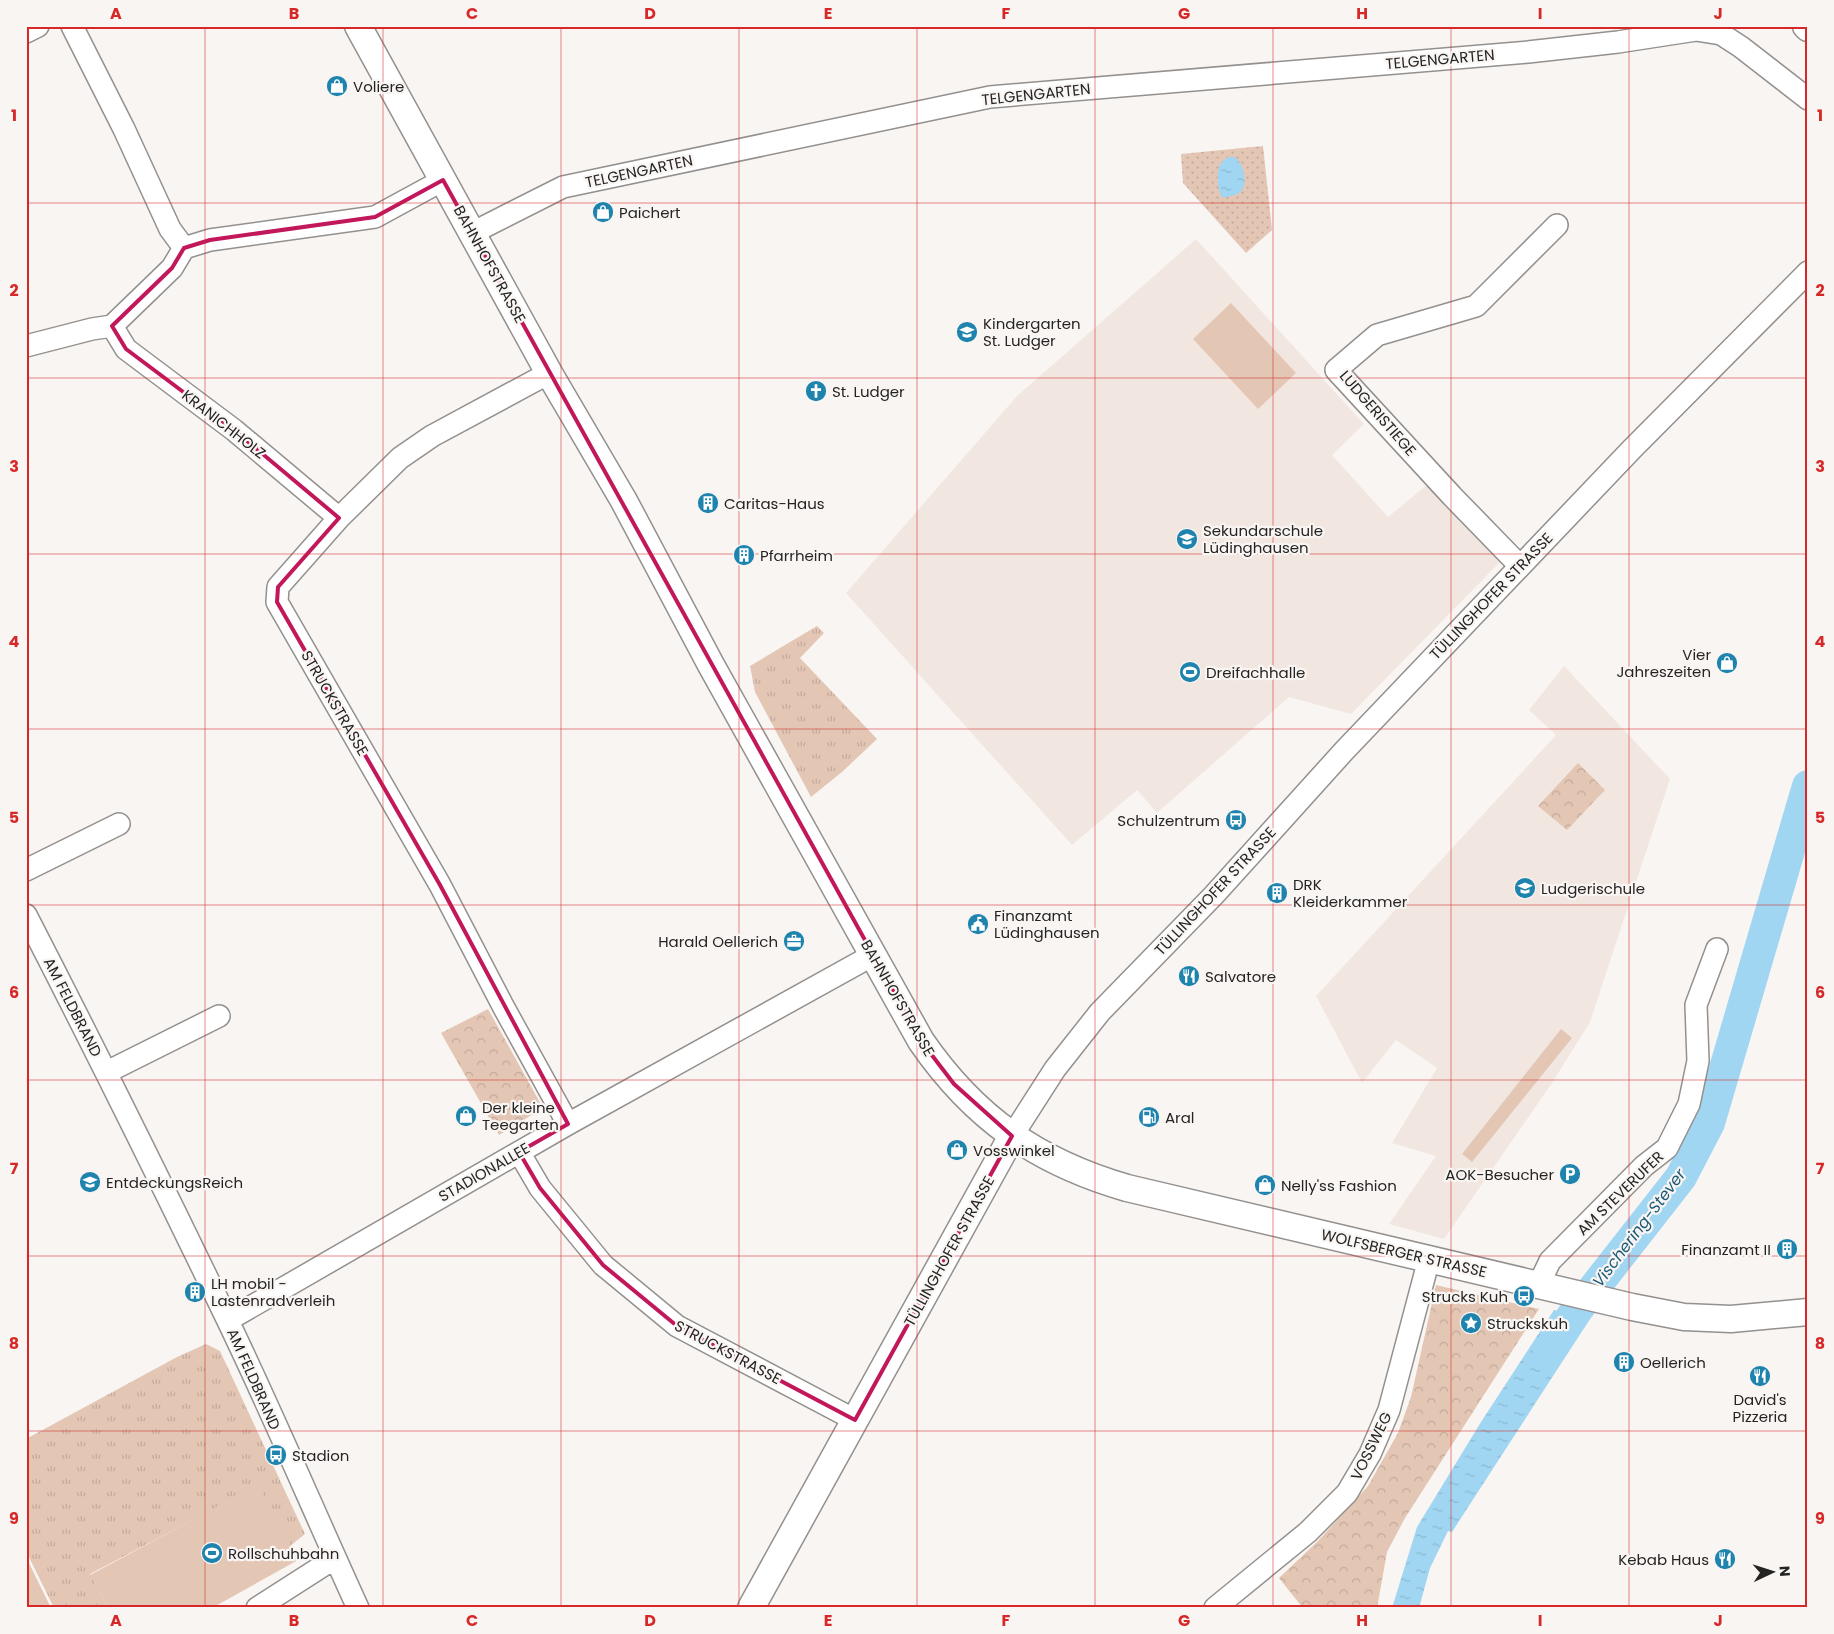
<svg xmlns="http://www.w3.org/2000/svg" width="1834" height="1634" font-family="Poppins,sans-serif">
	<defs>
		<pattern id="grass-tufts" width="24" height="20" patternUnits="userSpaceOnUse" patternTransform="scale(1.25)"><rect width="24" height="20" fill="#e4c6b5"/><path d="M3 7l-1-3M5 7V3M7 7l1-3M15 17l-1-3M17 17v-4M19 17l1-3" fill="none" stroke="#c3aa9b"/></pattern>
		<pattern id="park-crowns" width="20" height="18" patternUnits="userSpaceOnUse" patternTransform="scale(1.25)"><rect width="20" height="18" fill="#e4c6b5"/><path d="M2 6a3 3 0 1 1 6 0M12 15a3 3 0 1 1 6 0" fill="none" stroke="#c3aa9b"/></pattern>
		<pattern id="garden-dots" width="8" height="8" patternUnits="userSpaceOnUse" patternTransform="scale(1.25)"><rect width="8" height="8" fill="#e4c6b5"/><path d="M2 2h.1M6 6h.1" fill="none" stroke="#c3aa9b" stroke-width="1.8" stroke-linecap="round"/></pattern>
		<pattern id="water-ripples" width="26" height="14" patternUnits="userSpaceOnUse" patternTransform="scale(1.25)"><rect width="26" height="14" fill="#a1d6f2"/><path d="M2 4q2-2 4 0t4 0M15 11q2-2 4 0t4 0" fill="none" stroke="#8ab8cf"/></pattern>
	</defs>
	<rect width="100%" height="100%" fill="#f9f5f3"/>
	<path fill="#f2e7e0" d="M 1196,239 L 1364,424 L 1332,455 L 1388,517 L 1428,484 L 1502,560 L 1351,714 L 1289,697 L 1157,813 L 1137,790 L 1072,845 L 846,593 L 1017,396 Z
		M 1564,666 L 1670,779 L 1590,1022 L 1552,1083 L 1444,1239 L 1389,1224 L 1436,1156 L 1392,1143 L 1437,1068 L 1396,1040 L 1362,1083 L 1316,996 L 1556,735 L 1529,710 Z"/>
	<path fill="url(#grass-tufts)" d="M 817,626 L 824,633 L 800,658 L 877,739 L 842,772 L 811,797 L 755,692 L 750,666 Z
		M 206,1344 L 220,1351 L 305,1534 L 290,1546 L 258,1486 L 90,1574 L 108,1608 L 54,1608 L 26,1551 L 26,1439 L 177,1357 Z"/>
	<path fill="url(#park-crowns)" d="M 1578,763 L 1605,790 L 1567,830 L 1538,806 Z
		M 488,1009 L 543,1108 L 499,1135 L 441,1033 Z
		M 1436,1285 L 1539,1309 L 1405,1518 L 1387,1552 L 1377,1608 L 1303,1608 L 1279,1578 L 1318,1541 L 1368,1486 L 1398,1433 L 1411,1397 Z"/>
	<path fill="url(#garden-dots)" d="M 1263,146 L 1272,230 L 1246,253 L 1183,183 L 1181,154 Z"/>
	<path fill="#e4c6b5" d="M 1231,303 L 1296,373 L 1258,409 L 1193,339 Z
		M 1561,1029 L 1572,1038 L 1472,1162 L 1462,1154 Z
		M 258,1485 L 298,1560 L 212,1608 L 108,1608 L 90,1575 Z
		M 26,1557 L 51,1608 L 26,1608 Z"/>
	<path fill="url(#water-ripples)" d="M 1228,157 L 1234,157 C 1243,162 1248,181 1242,190 C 1238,196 1229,196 1223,198 C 1217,193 1217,174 1219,167 C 1221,162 1224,160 1228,157 Z
		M 1554,1310 L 1590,1319 L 1452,1532 L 1448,1531 L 1430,1568 L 1419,1608 L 1392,1608 L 1417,1527 L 1481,1422 Z"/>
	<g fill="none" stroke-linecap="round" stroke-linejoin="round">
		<path stroke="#a1d6f2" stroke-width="32" d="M 1549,1351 L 1573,1315 L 1681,1177 L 1709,1123 L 1808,786"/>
		<g stroke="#93908e" stroke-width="24">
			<path id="minor" d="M 72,26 L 124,129 L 170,229 L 184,248
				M 26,32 L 38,26
				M 472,233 L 563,187 L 990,97 L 1528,52 L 1618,42 L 1696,30 L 1721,34 L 1741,47 L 1808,99
				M 112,326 L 126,349 L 234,430 L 339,518
				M 26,346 L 92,329 L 112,326 L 172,268 L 184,248 L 210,240 L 375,217 L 443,180
				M 549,373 L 432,436 L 400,458 L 339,518 L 278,587 L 277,602 L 440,885 L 503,1006 L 568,1124
				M 1520,566 L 1452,496 L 1336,370 L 1377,335 L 1476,306 L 1557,225
				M 26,870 L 119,824
				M 26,915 C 95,1049 162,1184 227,1319 C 273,1414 314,1512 358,1608
				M 107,1072 L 219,1016
				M 1012,1136 L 1055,1069 L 1100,1012 L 1214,895 L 1344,751 L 1632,449 L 1808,272
				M 519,1152 L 540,1188 L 603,1265 L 677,1326 L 855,1420
				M 1539,1284 L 1550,1261 L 1644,1166 L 1667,1148 L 1689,1104 L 1698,1061 L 1696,1005 L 1717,949
				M 228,1320 L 568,1124 L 873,955
				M 257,1608 L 335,1558
				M 1215,1608 L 1308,1532 L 1347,1493 L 1370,1454 L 1389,1410 L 1429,1259"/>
		</g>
		<g stroke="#93908e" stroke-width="29">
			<path id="major" d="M 358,26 L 549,373 L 624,501 L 711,665 L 921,1041 C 974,1118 1037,1162 1127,1188 L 1632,1307 L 1684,1317 L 1731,1319 L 1808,1312
				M 1806,26 L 1808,28
				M 751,1608 L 1012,1136"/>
		</g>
		<use href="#minor" stroke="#fff" stroke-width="21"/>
		<use href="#major" stroke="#fff" stroke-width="26"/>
	</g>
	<path fill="none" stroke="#c2185b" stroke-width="4" stroke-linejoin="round" d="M 443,180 L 921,1041 L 954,1084 L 1012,1136 L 855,1420 L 677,1326 L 603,1265 L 540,1188 L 519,1152 L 568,1124 L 440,885 L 277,602 L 278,587 L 339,518 L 234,430 L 126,349 L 112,326 L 172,268 L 184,248 L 210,240 L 375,217 Z"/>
	<path fill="none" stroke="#d62828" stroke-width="1" stroke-opacity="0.55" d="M 205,26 L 205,1608M 383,26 L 383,1608M 561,26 L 561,1608M 739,26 L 739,1608M 917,26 L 917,1608M 1095,26 L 1095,1608M 1273,26 L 1273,1608M 1451,26 L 1451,1608M 1629,26 L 1629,1608M 26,203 L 1808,203M 26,378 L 1808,378M 26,554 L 1808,554M 26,729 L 1808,729M 26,905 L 1808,905M 26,1080 L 1808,1080M 26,1256 L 1808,1256M 26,1431 L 1808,1431"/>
	<defs>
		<g id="shop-disc" transform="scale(1.125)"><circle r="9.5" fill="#1e83ad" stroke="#f9f5f3"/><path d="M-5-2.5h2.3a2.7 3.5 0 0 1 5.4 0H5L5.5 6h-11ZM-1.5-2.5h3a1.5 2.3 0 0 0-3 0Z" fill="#fff"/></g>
		<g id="school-disc" transform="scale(1.125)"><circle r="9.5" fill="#1e83ad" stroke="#f9f5f3"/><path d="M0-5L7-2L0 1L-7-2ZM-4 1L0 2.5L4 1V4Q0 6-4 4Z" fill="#fff"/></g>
		<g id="church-disc" transform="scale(1.125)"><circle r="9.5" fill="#1e83ad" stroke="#f9f5f3"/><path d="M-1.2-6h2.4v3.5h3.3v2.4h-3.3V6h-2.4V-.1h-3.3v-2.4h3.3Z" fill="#fff"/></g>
		<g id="building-disc" transform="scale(1.125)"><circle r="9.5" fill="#1e83ad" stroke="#f9f5f3"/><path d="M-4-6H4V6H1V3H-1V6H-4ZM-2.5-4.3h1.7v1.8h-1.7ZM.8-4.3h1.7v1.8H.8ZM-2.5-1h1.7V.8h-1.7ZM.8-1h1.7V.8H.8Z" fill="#fff"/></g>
		<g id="stadium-disc" transform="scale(1.125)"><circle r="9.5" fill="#1e83ad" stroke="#f9f5f3"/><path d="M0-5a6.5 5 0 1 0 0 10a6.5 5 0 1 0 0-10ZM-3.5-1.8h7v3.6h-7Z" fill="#fff"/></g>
		<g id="bus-disc" transform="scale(1.125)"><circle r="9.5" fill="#1e83ad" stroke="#f9f5f3"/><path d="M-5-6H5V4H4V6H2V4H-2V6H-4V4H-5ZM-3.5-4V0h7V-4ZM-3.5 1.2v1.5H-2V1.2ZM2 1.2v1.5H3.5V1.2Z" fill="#fff"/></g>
		<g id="civic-disc" transform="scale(1.125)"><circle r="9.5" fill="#1e83ad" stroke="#f9f5f3"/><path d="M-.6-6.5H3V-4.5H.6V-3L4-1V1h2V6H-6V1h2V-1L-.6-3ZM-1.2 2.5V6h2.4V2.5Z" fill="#fff"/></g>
		<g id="office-disc" transform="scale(1.125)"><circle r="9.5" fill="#1e83ad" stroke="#f9f5f3"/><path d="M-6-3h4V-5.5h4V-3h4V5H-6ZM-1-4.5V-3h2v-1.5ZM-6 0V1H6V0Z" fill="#fff"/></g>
		<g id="restaurant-disc" transform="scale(1.125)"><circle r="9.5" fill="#1e83ad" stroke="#f9f5f3"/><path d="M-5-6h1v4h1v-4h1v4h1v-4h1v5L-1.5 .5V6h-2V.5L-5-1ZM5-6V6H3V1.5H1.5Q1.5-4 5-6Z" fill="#fff"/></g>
		<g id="fuel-disc" transform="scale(1.125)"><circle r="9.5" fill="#1e83ad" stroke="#f9f5f3"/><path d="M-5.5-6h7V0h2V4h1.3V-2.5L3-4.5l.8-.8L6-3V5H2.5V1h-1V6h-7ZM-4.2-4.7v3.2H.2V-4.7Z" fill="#fff"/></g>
		<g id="parking-disc" transform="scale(1.125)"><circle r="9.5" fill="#1e83ad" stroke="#f9f5f3"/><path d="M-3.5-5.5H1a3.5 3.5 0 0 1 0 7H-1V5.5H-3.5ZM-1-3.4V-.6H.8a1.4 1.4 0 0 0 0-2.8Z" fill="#fff"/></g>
		<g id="sight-disc" transform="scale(1.125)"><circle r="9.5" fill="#1e83ad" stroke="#f9f5f3"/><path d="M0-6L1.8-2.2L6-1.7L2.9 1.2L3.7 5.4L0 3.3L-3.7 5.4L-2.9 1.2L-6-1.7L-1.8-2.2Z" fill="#fff"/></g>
	</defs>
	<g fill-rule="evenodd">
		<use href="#shop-disc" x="337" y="86"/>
		<use href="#shop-disc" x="603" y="212"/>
		<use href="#school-disc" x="967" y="332"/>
		<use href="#church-disc" x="816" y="391"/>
		<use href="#building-disc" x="708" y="503"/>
		<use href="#school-disc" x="1187" y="539"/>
		<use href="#building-disc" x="744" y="555"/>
		<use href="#shop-disc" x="1727" y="663"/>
		<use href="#stadium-disc" x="1190" y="672"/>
		<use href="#bus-disc" x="1236" y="820"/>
		<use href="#school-disc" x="1525" y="888"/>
		<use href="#building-disc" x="1277" y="893"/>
		<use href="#civic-disc" x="978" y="924"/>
		<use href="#office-disc" x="794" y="941"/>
		<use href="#restaurant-disc" x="1189" y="976"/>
		<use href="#shop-disc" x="466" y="1116"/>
		<use href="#fuel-disc" x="1149" y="1117"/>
		<use href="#shop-disc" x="957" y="1150"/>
		<use href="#parking-disc" x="1570" y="1174"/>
		<use href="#school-disc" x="90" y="1182"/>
		<use href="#shop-disc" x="1265" y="1185"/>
		<use href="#building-disc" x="1787" y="1249"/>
		<use href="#building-disc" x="195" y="1292"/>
		<use href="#bus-disc" x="1524" y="1296"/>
		<use href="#sight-disc" x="1471" y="1323"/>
		<use href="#building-disc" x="1624" y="1362"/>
		<use href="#restaurant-disc" x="1760" y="1376"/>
		<use href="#bus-disc" x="276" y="1455"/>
		<use href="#stadium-disc" x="212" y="1553"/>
		<use href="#restaurant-disc" x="1725" y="1559"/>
	</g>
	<g text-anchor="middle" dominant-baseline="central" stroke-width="4.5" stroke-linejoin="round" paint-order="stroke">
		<g font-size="15" fill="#252423" stroke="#f9f5f3">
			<text transform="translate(1440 59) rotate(-5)">TELGENGARTEN</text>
			<text transform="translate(1036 94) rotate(-6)">TELGENGARTEN</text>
			<text transform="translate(639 171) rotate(-12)">TELGENGARTEN</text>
			<text transform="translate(490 264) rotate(61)">BAHNHOFSTRASSE</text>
			<text transform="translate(1378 413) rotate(49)">LUDGERISTIEGE</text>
			<text transform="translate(224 424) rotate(38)">KRANICHHOLZ</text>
			<text transform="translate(1491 596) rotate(-46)">TÜLLINGHOFER STRASSE</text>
			<text transform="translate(335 703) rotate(60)">STRUCKSTRASSE</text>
			<text transform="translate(1215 891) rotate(-47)">TÜLLINGHOFER STRASSE</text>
			<text transform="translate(898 998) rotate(60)">BAHNHOFSTRASSE</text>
			<text transform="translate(73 1007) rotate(63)">AM FELDBRAND</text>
			<text transform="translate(484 1172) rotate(-30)">STADIONALLEE</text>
			<text transform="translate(1620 1193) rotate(-44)">AM STEVERUFER</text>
			<text transform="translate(949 1251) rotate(-61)">TÜLLINGHOFER STRASSE</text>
			<text transform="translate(1404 1253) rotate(13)">WOLFSBERGER STRASSE</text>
			<text transform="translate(728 1352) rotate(28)">STRUCKSTRASSE</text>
			<text transform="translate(254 1379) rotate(66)">AM FELDBRAND</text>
			<text transform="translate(1371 1446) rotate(-64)">VOSSWEG</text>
		</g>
		<g font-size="15" fill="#252423" stroke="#f9f5f3" text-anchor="start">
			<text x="353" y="86">Voliere</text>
			<text x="619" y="212">Paichert</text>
			<text x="983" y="323">Kindergarten<tspan x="983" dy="17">St. Ludger</tspan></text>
			<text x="832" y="391">St. Ludger</text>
			<text x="724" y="503">Caritas-Haus</text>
			<text x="1203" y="530">Sekundarschule<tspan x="1203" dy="17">Lüdinghausen</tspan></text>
			<text x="760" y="555">Pfarrheim</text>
			<text x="1711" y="654" text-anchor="end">Vier<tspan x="1711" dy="17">Jahreszeiten</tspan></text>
			<text x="1206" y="672">Dreifachhalle</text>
			<text x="1220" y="820" text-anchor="end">Schulzentrum</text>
			<text x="1293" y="884">DRK<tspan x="1293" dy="17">Kleiderkammer</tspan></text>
			<text x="1541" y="888">Ludgerischule</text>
			<text x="994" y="915">Finanzamt<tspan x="994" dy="17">Lüdinghausen</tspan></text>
			<text x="778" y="941" text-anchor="end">Harald Oellerich</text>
			<text x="1205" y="976">Salvatore</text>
			<text x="482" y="1107">Der kleine<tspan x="482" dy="17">Teegarten</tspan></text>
			<text x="1165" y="1117">Aral</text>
			<text x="973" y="1150">Vosswinkel</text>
			<text x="1554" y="1174" text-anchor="end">AOK-Besucher</text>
			<text x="106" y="1182">EntdeckungsReich</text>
			<text x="1281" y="1185">Nelly'ss Fashion</text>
			<text x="1771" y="1249" text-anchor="end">Finanzamt II</text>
			<text x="211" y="1283">LH mobil -<tspan x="211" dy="17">Lastenradverleih</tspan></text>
			<text x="1508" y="1296" text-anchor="end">Strucks Kuh</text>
			<text x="1487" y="1323">Struckskuh</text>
			<text x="1640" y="1362">Oellerich</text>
			<text x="1760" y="1399" text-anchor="middle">David's<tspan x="1760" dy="17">Pizzeria</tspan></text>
			<text x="292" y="1455">Stadion</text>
			<text x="228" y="1553">Rollschuhbahn</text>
			<text x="1709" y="1559" text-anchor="end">Kebab Haus</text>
		</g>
		<g font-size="16" font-style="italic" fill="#1c5b78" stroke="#f9f5f3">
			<text transform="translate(1639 1228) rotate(-53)">Vischering-Stever</text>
		</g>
	</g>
	<rect width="1834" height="1634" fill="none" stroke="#f9f5f3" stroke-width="55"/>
	<g transform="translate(1772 1572) rotate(86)" stroke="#f9f5f3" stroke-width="4" paint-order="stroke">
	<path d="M0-4L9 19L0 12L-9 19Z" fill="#252423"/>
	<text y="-8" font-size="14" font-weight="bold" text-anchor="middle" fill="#252423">N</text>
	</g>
	<rect x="28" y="28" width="1778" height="1578" fill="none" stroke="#d62828" stroke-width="2"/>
	<g font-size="16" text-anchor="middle" font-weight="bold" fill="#d62828">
		<text x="116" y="19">A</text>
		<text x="294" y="19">B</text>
		<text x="472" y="19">C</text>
		<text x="650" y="19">D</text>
		<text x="828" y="19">E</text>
		<text x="1006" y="19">F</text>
		<text x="1184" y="19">G</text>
		<text x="1362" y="19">H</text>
		<text x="1540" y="19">I</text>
		<text x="1718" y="19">J</text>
		<text x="14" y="121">1</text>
		<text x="1820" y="121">1</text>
		<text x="14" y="296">2</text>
		<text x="1820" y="296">2</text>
		<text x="14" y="472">3</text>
		<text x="1820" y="472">3</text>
		<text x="14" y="647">4</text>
		<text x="1820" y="647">4</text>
		<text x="14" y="823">5</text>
		<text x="1820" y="823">5</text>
		<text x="14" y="998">6</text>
		<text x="1820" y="998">6</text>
		<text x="14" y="1174">7</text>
		<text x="1820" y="1174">7</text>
		<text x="14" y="1349">8</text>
		<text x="1820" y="1349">8</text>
		<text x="14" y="1524">9</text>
		<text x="1820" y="1524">9</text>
		<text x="116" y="1626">A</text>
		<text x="294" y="1626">B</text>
		<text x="472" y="1626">C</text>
		<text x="650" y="1626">D</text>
		<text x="828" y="1626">E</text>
		<text x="1006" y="1626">F</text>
		<text x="1184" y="1626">G</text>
		<text x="1362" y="1626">H</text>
		<text x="1540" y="1626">I</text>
		<text x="1718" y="1626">J</text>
	</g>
</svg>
